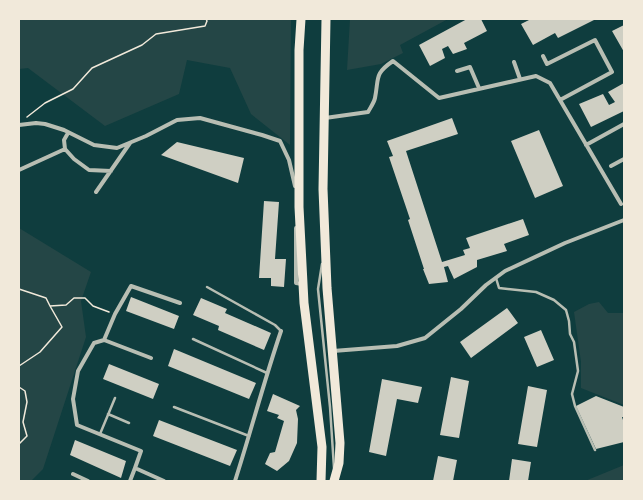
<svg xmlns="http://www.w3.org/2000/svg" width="643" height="500" font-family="Ubuntu,sans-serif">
	<rect width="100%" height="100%" fill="#0f3d3e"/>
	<path fill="#244646" d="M 19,19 L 291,19 L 290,145 L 251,114 L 230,68 L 187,60 L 179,94 L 105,126 L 28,68 L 19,69 Z
		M 350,19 L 448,19 L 400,45 L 403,53 L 381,64 L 347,70 Z
		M 19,228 L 91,272 L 81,301 L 86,337 L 43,469 L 31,481 L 19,481 Z
		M 599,302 L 608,313 L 624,313 L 624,405 L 581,388 L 581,362 L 574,312 L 589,304 Z
		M 624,465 L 624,481 L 585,481 Z"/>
	<path fill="#cfcfc3" d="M 467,19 L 481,19 L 487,31 L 464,43 L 467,49 L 453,54 L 448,46 L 442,49 L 445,58 L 430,66 L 419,45 Z
		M 531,19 L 596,19 L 558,38 L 555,33 L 533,45 L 521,24 Z
		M 624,25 L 624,52 L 612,31 Z
		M 624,83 L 624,111 L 591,127 L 579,104 L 603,94 L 609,105 L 615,102 L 608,92 Z
		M 452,118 L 458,134 L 406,151 L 442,262 L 465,255 L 463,250 L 470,248 L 466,238 L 523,219 L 529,235 L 504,244 L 507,251 L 477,260 L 477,267 L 454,279 L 448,266 L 444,267 L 448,282 L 429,284 L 423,269 L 424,269 L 408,220 L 410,219 L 389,157 L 393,156 L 387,141 Z
		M 539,130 L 563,186 L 535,198 L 511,141 Z
		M 177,142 L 244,158 L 238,183 L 161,155 Z
		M 264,201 L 279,202 L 275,259 L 286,259 L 284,287 L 271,286 L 271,278 L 259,278 Z
		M 131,297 L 179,316 L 174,329 L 126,311 Z
		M 201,298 L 227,309 L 225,313 L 271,333 L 264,350 L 218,330 L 219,326 L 193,315 Z
		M 507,308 L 518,323 L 471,358 L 460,342 Z
		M 541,330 L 554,360 L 537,367 L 524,337 Z
		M 174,349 L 256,383 L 249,399 L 168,366 Z
		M 109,364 L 159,384 L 153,399 L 103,379 Z
		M 451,377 L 469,381 L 459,438 L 440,435 Z
		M 382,379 L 422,387 L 418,403 L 397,399 L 386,456 L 369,452 Z
		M 528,386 L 547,390 L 537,447 L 518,444 Z
		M 273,394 L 300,406 L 296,410 L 298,419 L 297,443 L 289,461 L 277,471 L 265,464 L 270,453 L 275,452 L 284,421 L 277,418 L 279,415 L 267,411 Z
		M 596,396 L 624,407 L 624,417 L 622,417 L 624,423 L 624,442 L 596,449 L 576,406 Z
		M 159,420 L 237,450 L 230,466 L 153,436 Z
		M 75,440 L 126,461 L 121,478 L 70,455 Z
		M 438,456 L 457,460 L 453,481 L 433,481 Z
		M 512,459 L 531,462 L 528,481 L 509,481 Z"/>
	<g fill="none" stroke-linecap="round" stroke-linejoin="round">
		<path stroke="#f1e9da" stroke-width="1.5" d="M 27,117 L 45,103 L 73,89 L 92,68 L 142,45 L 156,34 L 205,26 L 207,21 L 206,19
			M 19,289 L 46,298 L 50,306 L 66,305 L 74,298 L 85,298 L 93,306 L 109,312
			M 19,366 L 40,352 L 62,327 L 50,306
			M 19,387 L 25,391 L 27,402 L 23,422 L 27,436 L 19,444"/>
		<path stroke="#b8beb3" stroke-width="2.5" d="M 322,264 L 318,289 L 330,407 L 334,468
			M 496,278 L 499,288 L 536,292 L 554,300 L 566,310 L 569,321 L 570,334 L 574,342 L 578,371 L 572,394 L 575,406 L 595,450
			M 207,287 L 275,325 L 281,331
			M 193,339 L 267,373
			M 174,407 L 249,436
			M 108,414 L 129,423
			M 100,434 L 115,398"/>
		<path stroke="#b8beb3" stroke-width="4" d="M 543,56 L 547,64 L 595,40 L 612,72 L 560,100
			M 514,62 L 520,79
			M 457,71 L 470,67 L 479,88
			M 325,118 L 368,112 C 370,108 374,103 375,98 C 379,78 374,74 393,61 L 439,98 L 536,76 L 550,83 L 621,204
			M 19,125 L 36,123 L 45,124 L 64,130 L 94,145 L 117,148 L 146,136 L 177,120 L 200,118 L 262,135 L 280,141 L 289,160 L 295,186
			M 68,133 L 64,140 L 65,149 L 74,159 L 89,170 L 111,171
			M 586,145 L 624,124
			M 611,166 L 624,159
			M 19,170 L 65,149
			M 96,192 L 130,143
			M 296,228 L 296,283 L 302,284
			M 104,340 L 151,358
			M 333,351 L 397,346 L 425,338 L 461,309 L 486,285 L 505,271 L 565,243 L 624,220
			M 73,474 L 88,481
			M 130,481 L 135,468
			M 164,481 L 135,468 L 141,451 L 77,425 L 73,399 L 78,371 L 94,343 L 104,340 L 115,314 L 131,286 L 180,303
			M 235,481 C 251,431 264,381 281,331"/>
		<path stroke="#f1e9da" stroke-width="9" d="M 301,19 L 299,50 L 299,207 L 304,303 L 322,447 L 321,481
			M 326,19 L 323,189 L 327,288 L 340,443 L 339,463 L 334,481"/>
	</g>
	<rect width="643" height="500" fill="none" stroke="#f1e9da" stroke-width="40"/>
</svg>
